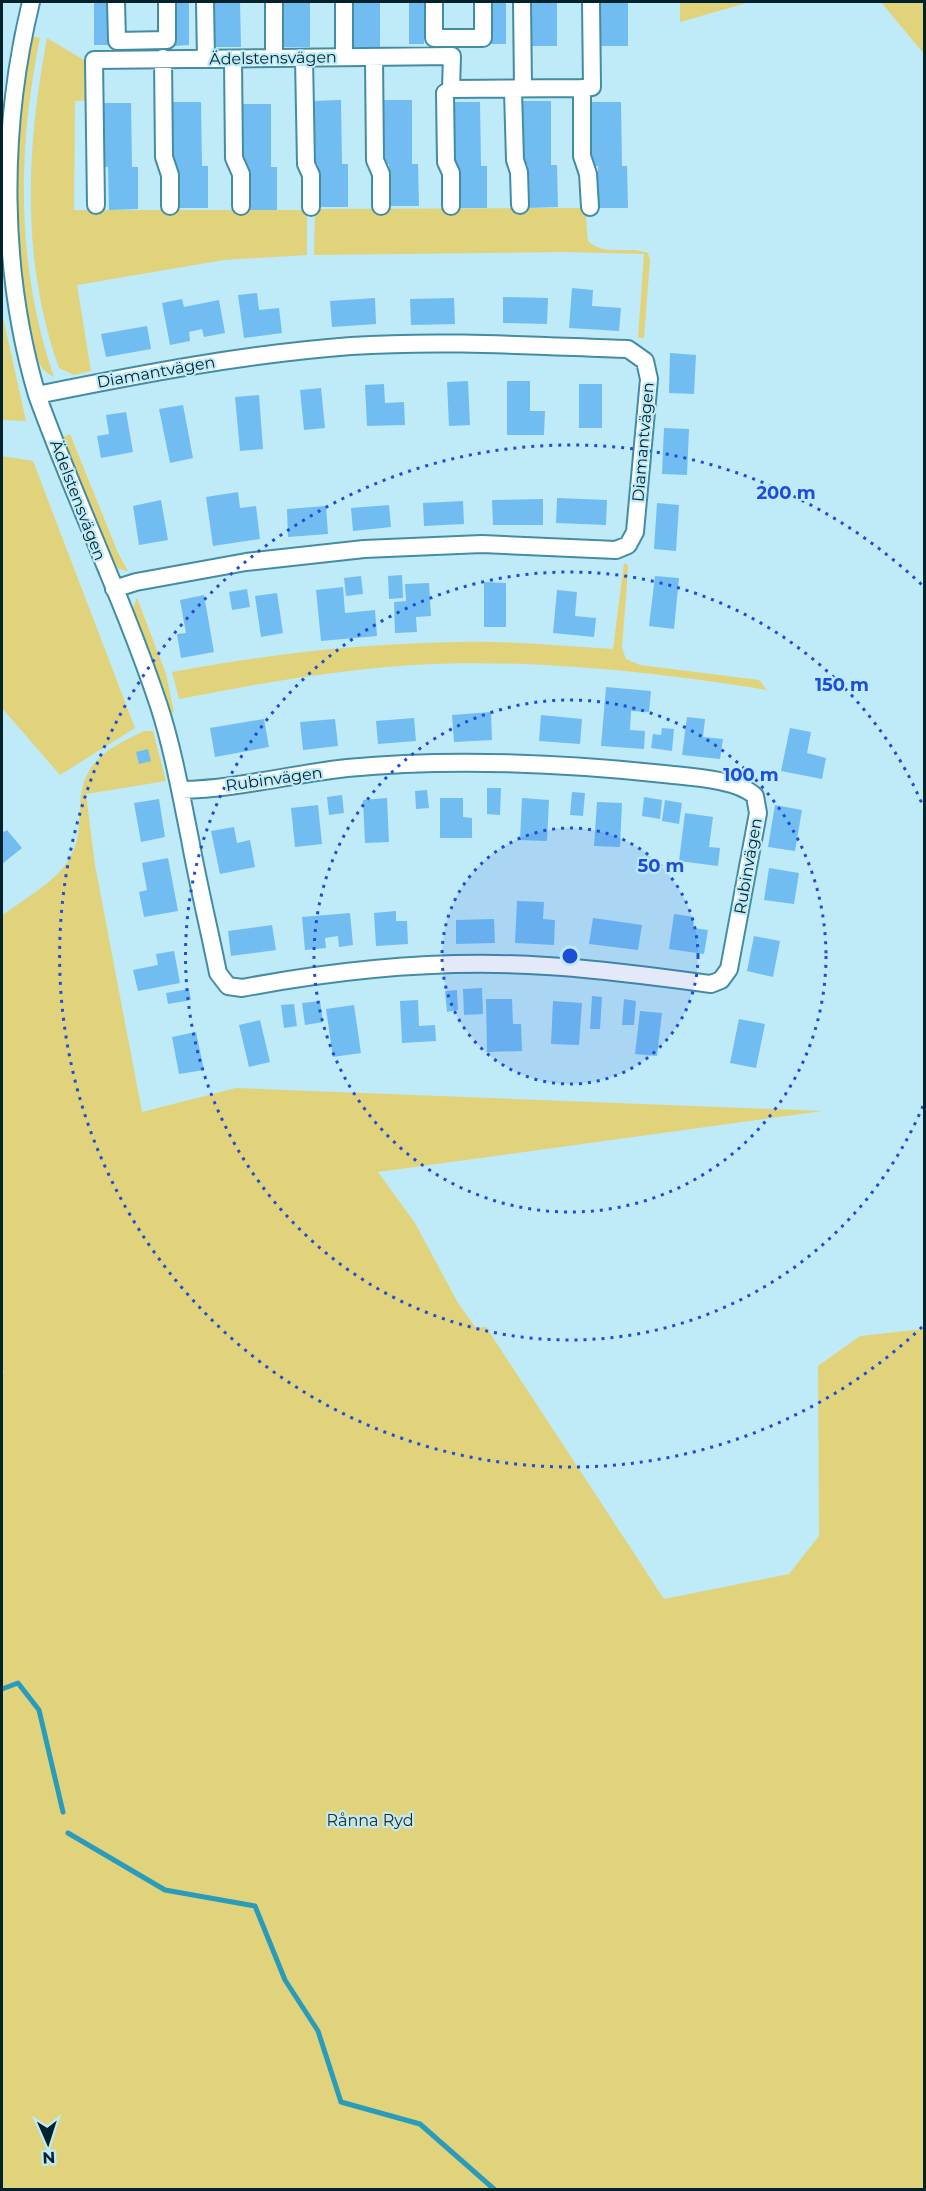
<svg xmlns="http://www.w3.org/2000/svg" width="926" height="2191" font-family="Montserrat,sans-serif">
	<rect width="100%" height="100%" fill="#bfeaf8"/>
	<path fill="#e0d37c" d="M 680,2 L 750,2 L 680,22 Z
		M 881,2 L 924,2 L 924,54 Z
		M 31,36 L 40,38 C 17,150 16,267 54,377 C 33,368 33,341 29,321 C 10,220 14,137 31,36 Z
		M 47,38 L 89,63 L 92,100 L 75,101 L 74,210 L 307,210 L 307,255 L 224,260 L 77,285 L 91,371 L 74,375 L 59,368 C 21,262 26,148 47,38 Z
		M 585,208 L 588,241 C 605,257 628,245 648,253 L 650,260 L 644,338 L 638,338 L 644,254 L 564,252 L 314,255 L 315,209 Z
		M 2,313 L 26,421 L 2,420 Z
		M 70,434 L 118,553 L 128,571 L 119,569 L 113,563 L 63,437 Z
		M 2,456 L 33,461 L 135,728 L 60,775 L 2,708 Z
		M 624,563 L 628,565 L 628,570 L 622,648 L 626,659 L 640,665 L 759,680 L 767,690 C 657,672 524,658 413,665 C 334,670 257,684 179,699 L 172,672 C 268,654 365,643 463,642 C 513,641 563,646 613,649 Z
		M 137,598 L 166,674 L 174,712 L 170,713 L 132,610 Z
		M 144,731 L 153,731 L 166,781 L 86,794 L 95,865 L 142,1112 L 236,1088 L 823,1111 L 378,1172 L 415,1223 L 458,1303 L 476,1328 L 486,1327 L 664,1599 L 789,1574 L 819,1536 L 818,1366 L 860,1336 L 924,1329 L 924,2189 L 2,2189 L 2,1381 L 4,1371 L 2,1371 L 2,916 C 25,897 61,881 73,851 C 80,837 79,821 80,806 C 82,760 108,749 144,731 Z"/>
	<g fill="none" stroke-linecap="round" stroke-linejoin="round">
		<path stroke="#299cbb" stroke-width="5" d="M 2,1689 L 18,1683 L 39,1710 L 63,1812
			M 68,1833 L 165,1890 L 255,1906 L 285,1980 L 318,2031 L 341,2102 L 420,2124 L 495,2190"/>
	</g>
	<path fill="#71bdf2" d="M 94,2 L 108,2 L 108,45 L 94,45 Z
		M 175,2 L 189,2 L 189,45 L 175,46 Z
		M 214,2 L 240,2 L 241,47 L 214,47 Z
		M 283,2 L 310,2 L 310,47 L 283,47 Z
		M 354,2 L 380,2 L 380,47 L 354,47 Z
		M 409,2 L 424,2 L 424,44 L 409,44 Z
		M 492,2 L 506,2 L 506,44 L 491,44 Z
		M 530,2 L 557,2 L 557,46 L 530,46 Z
		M 601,2 L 628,2 L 628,46 L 601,46 Z
		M 341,100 L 342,164 L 348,164 L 348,207 L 319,207 L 318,164 L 312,164 L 312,101 Z
		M 382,100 L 412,100 L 412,164 L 418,164 L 419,206 L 389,206 L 389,164 L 383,164 Z
		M 522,101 L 551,101 L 551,165 L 557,165 L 558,207 L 528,208 L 528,165 L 522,165 Z
		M 172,102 L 201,102 L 202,166 L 208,166 L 208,208 L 179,208 L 178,166 L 172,166 Z
		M 451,102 L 480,102 L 481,166 L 487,166 L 487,208 L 458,208 L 457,166 L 451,166 Z
		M 592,102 L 621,102 L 622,166 L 627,166 L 628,208 L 598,208 L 598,166 L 592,166 Z
		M 102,103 L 131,103 L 132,167 L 138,167 L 138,209 L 109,210 L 108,167 L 103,167 Z
		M 241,104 L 271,104 L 271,167 L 277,167 L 277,210 L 248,210 L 248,168 L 242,168 Z
		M 572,288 L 593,290 L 592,306 L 621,308 L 619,331 L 569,328 Z
		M 257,293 L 259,310 L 279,308 L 282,333 L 244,338 L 238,295 Z
		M 503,297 L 548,298 L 547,324 L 503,323 Z
		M 375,298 L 376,324 L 332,327 L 330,301 Z
		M 454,298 L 455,324 L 411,325 L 410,299 Z
		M 182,299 L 184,307 L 219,300 L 225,333 L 204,337 L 202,329 L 189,332 L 190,341 L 170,345 L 162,303 Z
		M 147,326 L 151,349 L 106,357 L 101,334 Z
		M 670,353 L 696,355 L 694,394 L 669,393 Z
		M 468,381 L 470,425 L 449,426 L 447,382 Z
		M 507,381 L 530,381 L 530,411 L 545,411 L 544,435 L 507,435 Z
		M 384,384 L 385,403 L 404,402 L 405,425 L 367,426 L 365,385 Z
		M 579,384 L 602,384 L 602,428 L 579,428 Z
		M 321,388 L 325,428 L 304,430 L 300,390 Z
		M 259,395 L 263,449 L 240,451 L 235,397 Z
		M 183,405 L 193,458 L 170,463 L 159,409 Z
		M 126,412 L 133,452 L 101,458 L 97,436 L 109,434 L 106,415 Z
		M 664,428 L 689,429 L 687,475 L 662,474 Z
		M 238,492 L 240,508 L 256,506 L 260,539 L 213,546 L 206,497 Z
		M 557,498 L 607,500 L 606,525 L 556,523 Z
		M 543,499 L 543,525 L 493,525 L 492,500 Z
		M 161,500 L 168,540 L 139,545 L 133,506 Z
		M 463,501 L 464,524 L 424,526 L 423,503 Z
		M 657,503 L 679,505 L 676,551 L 654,549 Z
		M 389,505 L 391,527 L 353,531 L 351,508 Z
		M 326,506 L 328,534 L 288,537 L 287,509 Z
		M 402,575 L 403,598 L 389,599 L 388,576 Z
		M 361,576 L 363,594 L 346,596 L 344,578 Z
		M 655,576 L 679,578 L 674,629 L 649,626 Z
		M 484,582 L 506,583 L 506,627 L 484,627 Z
		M 429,583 L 431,616 L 416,617 L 417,632 L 395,633 L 394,602 L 406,601 L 405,584 Z
		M 343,587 L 345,613 L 375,610 L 377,636 L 321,641 L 316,590 Z
		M 247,589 L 250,607 L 232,610 L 229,592 Z
		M 557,590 L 577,592 L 575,616 L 596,618 L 594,637 L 553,633 Z
		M 277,593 L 283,633 L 261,637 L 255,596 Z
		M 204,595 L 214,652 L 181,658 L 177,634 L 186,633 L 180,600 Z
		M 606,687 L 651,691 L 649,712 L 631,711 L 630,730 L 645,731 L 644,749 L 601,746 Z
		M 491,712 L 492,740 L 454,742 L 452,715 Z
		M 541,715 L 582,719 L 580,744 L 539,741 Z
		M 687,717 L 705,719 L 703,737 L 723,739 L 720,759 L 682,755 Z
		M 414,718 L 416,741 L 378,744 L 376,721 Z
		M 264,719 L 269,747 L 215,757 L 210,728 Z
		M 335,719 L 338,746 L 303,750 L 300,722 Z
		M 662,728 L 674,729 L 672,751 L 651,748 L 653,734 L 661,735 Z
		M 790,728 L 811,732 L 807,753 L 826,758 L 822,779 L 781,771 Z
		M 148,749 L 151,761 L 139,764 L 136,752 Z
		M 487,788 L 501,788 L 500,815 L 487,814 Z
		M 427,790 L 429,808 L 416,809 L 415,791 Z
		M 572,792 L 585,793 L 583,816 L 570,815 Z
		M 342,795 L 344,813 L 329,815 L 327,797 Z
		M 644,797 L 662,800 L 660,819 L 642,816 Z
		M 387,798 L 389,842 L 365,843 L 363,800 Z
		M 440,798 L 463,798 L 463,817 L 472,818 L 472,838 L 440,838 Z
		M 522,798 L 549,800 L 547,841 L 520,840 Z
		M 159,799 L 165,837 L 141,842 L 134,803 Z
		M 665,800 L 682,803 L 679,824 L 662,821 Z
		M 597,802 L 622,803 L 620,847 L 594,846 Z
		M 318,805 L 322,844 L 295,847 L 291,808 Z
		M 775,805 L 802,810 L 795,851 L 768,847 Z
		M 685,813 L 713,817 L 709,847 L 720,848 L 718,866 L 679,861 Z
		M 234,827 L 237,843 L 250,840 L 255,867 L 220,874 L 211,831 Z
		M 2,829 L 4,832 L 7,830 L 22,848 L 2,864 Z
		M 168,858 L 178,911 L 144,917 L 139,892 L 147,890 L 142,863 Z
		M 769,868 L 799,873 L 794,904 L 764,900 Z
		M 517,901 L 544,902 L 543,919 L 555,920 L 554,945 L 515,943 Z
		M 396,911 L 396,921 L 407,921 L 408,944 L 376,946 L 374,913 Z
		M 350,913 L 353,945 L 339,947 L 338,936 L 325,938 L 326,948 L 305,950 L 302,917 Z
		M 674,914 L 694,917 L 693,928 L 708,930 L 704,954 L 669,949 Z
		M 593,918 L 642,925 L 638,950 L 589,944 Z
		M 494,919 L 495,943 L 456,944 L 456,920 Z
		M 272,925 L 276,950 L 231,956 L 228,931 Z
		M 754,936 L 780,941 L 773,977 L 747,971 Z
		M 174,951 L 180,983 L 138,991 L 133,970 L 158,965 L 156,954 Z
		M 482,988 L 483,1014 L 464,1015 L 463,989 Z
		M 189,989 L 191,1000 L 168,1004 L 166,993 Z
		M 457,990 L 458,1010 L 447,1012 L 445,991 Z
		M 592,996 L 602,997 L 600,1029 L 590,1029 Z
		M 486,999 L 512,999 L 513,1024 L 521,1024 L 522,1051 L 487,1052 Z
		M 624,999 L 636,1001 L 634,1025 L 622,1025 Z
		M 418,1000 L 419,1026 L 435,1025 L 436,1041 L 402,1043 L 400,1001 Z
		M 320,1001 L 323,1022 L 305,1025 L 302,1003 Z
		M 553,1001 L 582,1003 L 579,1045 L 551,1044 Z
		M 294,1004 L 297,1026 L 284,1028 L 281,1005 Z
		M 354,1005 L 361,1053 L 333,1057 L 326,1009 Z
		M 640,1011 L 662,1013 L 657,1056 L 635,1054 Z
		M 739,1019 L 765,1024 L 756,1068 L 730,1063 Z
		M 260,1020 L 270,1062 L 249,1067 L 239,1025 Z
		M 196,1032 L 204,1070 L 179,1074 L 172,1037 Z"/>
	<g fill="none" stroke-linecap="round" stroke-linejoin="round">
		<g stroke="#438da3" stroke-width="20">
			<path id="street" d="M 31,2 C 0,129 0,270 37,395 C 75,500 124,601 159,706 C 173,749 181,795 190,839 C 198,884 209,928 218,973 L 228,986 L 242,988 C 342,969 446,959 547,966 C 602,969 656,977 711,984 L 721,980 L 729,969 L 758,813 L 755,796 C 737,779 690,777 664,774 C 560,763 452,758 347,768 C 292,774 236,789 181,790
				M 116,2 L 117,41 L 167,40 L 167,2
				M 205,2 L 206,59
				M 274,2 L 274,58
				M 344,2 L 344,56
				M 434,2 L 434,38 L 483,38 L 483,2
				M 522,2 L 523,88
				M 163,58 L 164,157 L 170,175 L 170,206
				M 304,58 L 306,164 L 311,175 L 311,207
				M 374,58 L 375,160 L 381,174 L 381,206
				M 233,59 L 234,158 L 241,174 L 241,206
				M 582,88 L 582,156 L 588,174 L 590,207
				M 513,91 L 515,160 L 519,172 L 520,205
				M 96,205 L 94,60 L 452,56 L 451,89 L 582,88 L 592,87 L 591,2
				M 451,206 L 451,173 L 446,162 L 445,93 L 451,89
				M 37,395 C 141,374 245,354 351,346 C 443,340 537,346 628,349 L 645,361 L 649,379 L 635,532 L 628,545 L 616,550 L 482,544 L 364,549 L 246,562 L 136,582 L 114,589"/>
		</g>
		<use href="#street" stroke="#fff" stroke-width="16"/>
	</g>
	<circle cx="570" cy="956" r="128" fill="#1d4ed8" fill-opacity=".12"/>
	<g fill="none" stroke="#1d4ed8" stroke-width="3" stroke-dasharray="3 6">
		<circle cx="570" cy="956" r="128"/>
		<circle cx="570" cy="956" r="256"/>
		<path d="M923 1106A384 384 0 1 1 923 806"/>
		<path d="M922 1327A511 511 0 1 1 922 585"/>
	</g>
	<g text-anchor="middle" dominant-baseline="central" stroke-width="4.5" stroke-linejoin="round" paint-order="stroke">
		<g font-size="16" fill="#03232c" stroke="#bfeaf8">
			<text transform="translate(273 58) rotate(-1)">Ädelstensvägen</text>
			<text transform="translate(156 372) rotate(-10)">Diamantvägen</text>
			<text transform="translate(643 442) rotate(-85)">Diamantvägen</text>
			<text transform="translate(78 500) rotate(69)">Ädelstensvägen</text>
			<text transform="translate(274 779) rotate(-8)">Rubinvägen</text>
			<text transform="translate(748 866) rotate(-80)">Rubinvägen</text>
		</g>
		<g font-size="16" fill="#2f2c18" stroke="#bfeaf8">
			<text x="370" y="1820">Rånna Ryd</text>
		</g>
	</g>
	<circle cx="570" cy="956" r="9" fill="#1d4ed8" stroke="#bfeaf8" stroke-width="3"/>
	<g font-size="18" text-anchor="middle" font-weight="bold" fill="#1d4ed8" stroke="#bfeaf8" stroke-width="4.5" stroke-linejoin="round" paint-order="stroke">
		<text x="786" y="499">200 m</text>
		<text x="842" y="691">150 m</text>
		<text x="751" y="781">100 m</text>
		<text x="661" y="872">50 m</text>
	</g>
	<rect width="926" height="2191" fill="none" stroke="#03232c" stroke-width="6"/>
	<g transform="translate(48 2143) rotate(177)" stroke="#bfeaf8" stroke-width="4.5" paint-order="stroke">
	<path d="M0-4.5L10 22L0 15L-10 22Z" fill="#03232c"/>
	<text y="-9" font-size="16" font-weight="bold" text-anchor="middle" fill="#03232c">N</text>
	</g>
</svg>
